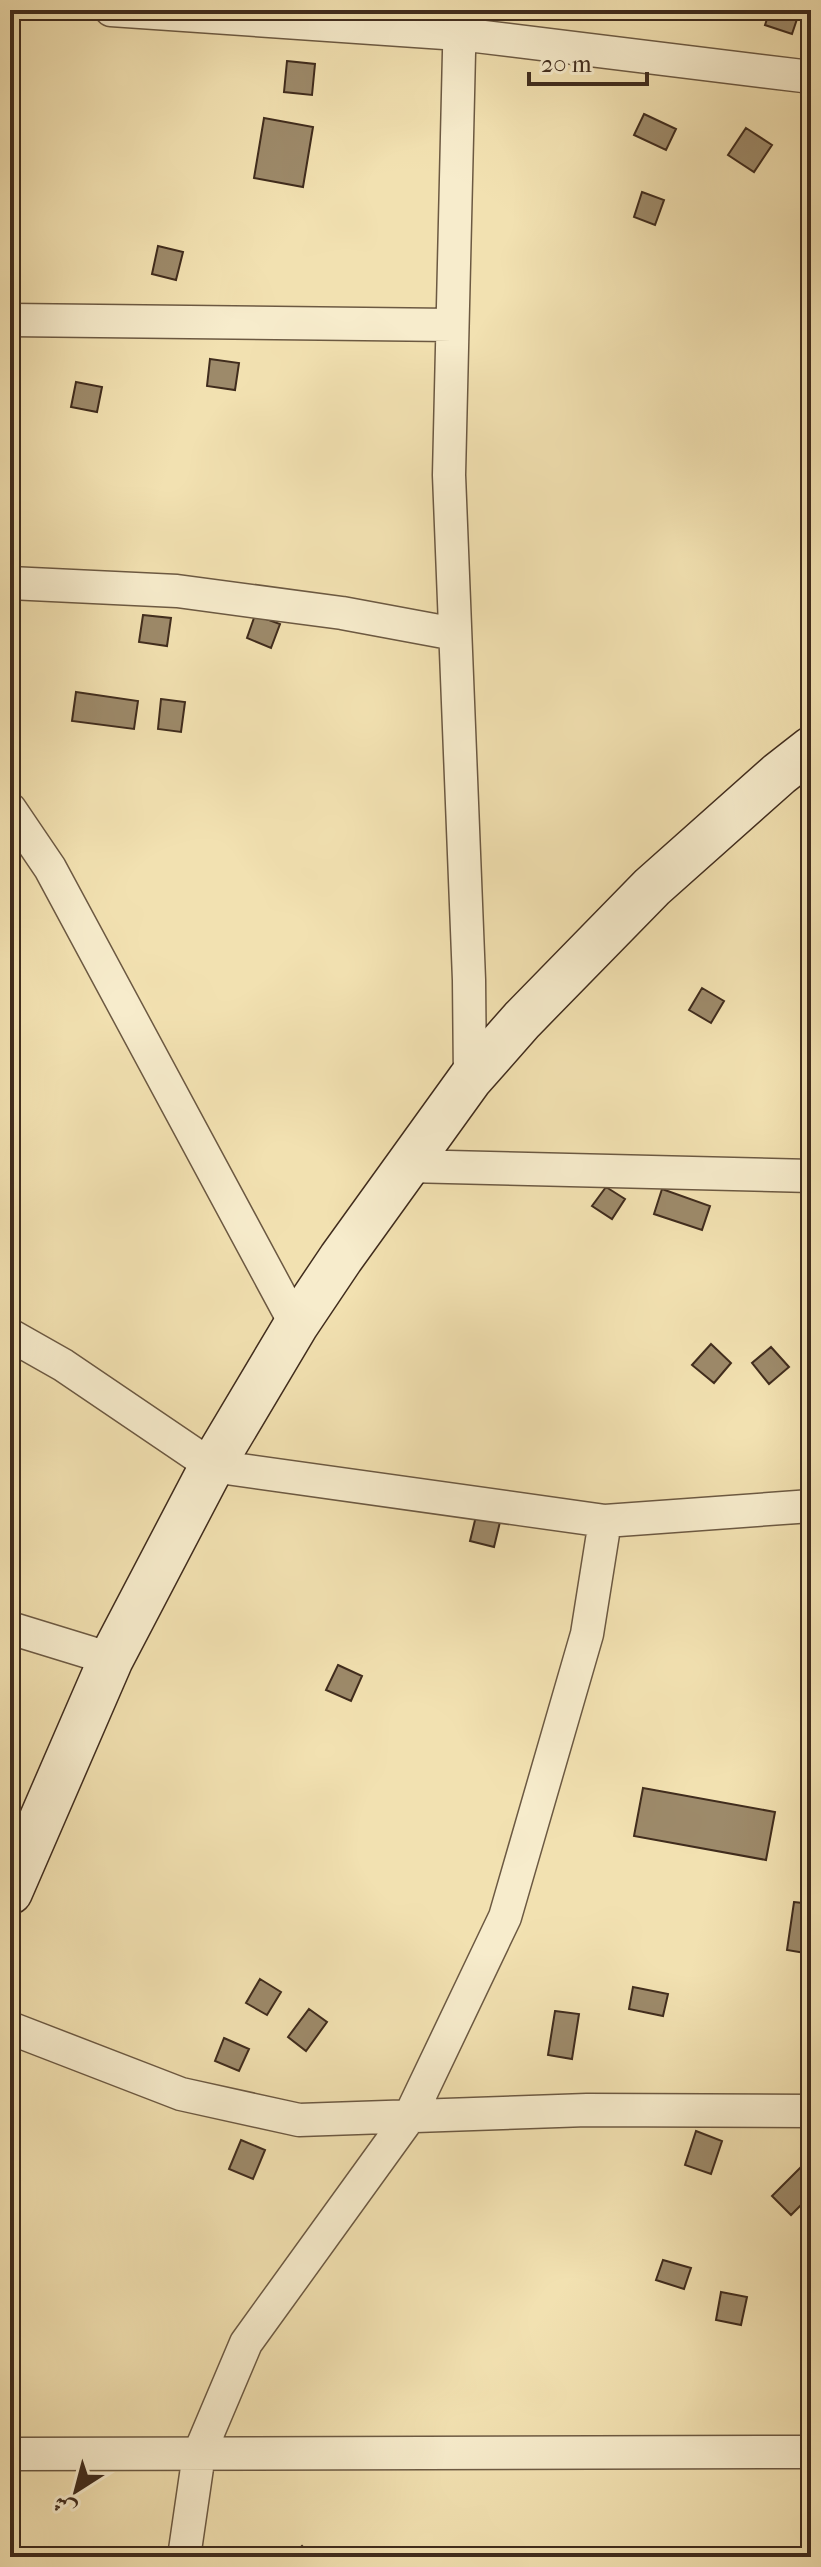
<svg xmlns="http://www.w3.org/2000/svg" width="821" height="2567" font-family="'IM FELL French Canon',Amiri,serif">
	<rect width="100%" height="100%" fill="#f2e1b1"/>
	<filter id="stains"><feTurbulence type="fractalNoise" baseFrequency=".0025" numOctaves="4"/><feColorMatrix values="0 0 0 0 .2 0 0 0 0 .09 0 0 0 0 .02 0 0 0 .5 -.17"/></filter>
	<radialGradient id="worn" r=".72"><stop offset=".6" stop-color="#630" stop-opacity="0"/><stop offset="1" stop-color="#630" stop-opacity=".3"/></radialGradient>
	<path fill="#9d8a6a" stroke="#402c1d" stroke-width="2" d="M 770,10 L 800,10 L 792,34 L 765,25 Z
		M 287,61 L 315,64 L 312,95 L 284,92 Z
		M 644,114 L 676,129 L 666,150 L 634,135 Z
		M 264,118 L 313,127 L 303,187 L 254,178 Z
		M 746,128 L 772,145 L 754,172 L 728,155 Z
		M 642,192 L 664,200 L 655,225 L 634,217 Z
		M 158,246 L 183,252 L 176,280 L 152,274 Z
		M 210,359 L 239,363 L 235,390 L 207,386 Z
		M 76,382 L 102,387 L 97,412 L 71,407 Z
		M 143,615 L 171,618 L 167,646 L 139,642 Z
		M 255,615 L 280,624 L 271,648 L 247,638 Z
		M 76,692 L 138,701 L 134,729 L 72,721 Z
		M 161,699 L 185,702 L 181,732 L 158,729 Z
		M 702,988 L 724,1001 L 711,1023 L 689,1010 Z
		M 606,1187 L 625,1199 L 612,1219 L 592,1206 Z
		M 662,1189 L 710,1206 L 702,1230 L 654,1214 Z
		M 711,1344 L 731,1363 L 714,1383 L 692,1365 Z
		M 771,1347 L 789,1367 L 769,1384 L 752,1363 Z
		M 476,1516 L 500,1522 L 494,1547 L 470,1541 Z
		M 338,1665 L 362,1676 L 351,1701 L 326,1690 Z
		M 810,1742 L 811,1742 L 811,1795 L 804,1794 Z
		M 643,1788 L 775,1812 L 766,1860 L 634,1836 Z
		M 794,1902 L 811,1904 L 811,1954 L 787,1950 Z
		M 260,1979 L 281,1992 L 267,2015 L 246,2003 Z
		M 633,1987 L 668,1994 L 663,2016 L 629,2009 Z
		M 309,2009 L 327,2022 L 306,2051 L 288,2037 Z
		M 555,2011 L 579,2014 L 572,2059 L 548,2055 Z
		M 224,2038 L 249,2049 L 239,2071 L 215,2061 Z
		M 696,2131 L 722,2141 L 711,2174 L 685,2165 Z
		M 241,2140 L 265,2150 L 253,2179 L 229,2169 Z
		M 803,2165 L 811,2174 L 811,2195 L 791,2215 L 772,2196 Z
		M 663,2260 L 691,2268 L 684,2289 L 656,2280 Z
		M 721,2292 L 747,2297 L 741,2325 L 716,2320 Z
		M 302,2546 L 312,2557 L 291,2557 Z"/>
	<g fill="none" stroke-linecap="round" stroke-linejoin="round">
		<g stroke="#6c5942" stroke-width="35">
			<path id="street" d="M 111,10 L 459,34 L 811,77
				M 460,10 L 449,475 L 469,980 L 470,1079
				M 10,320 L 452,325
				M 10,583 L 177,591 L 342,613 L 455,634
				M 10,809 L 50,868 L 296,1325
				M 407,1166 L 811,1176
				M 10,1335 L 63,1365 L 212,1466 L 605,1521 L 811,1506
				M 10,1628 L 111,1659
				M 10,2028 L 181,2094 L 299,2120 L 587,2110 L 811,2111
				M 10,2454 L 811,2452
				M 184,2557 L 199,2454 L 246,2343 L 410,2116 L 505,1917 L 587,1634 L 605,1521"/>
		</g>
		<g stroke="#402c1d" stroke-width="47">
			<path id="secondary" d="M 10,1892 L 111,1659 L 212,1466 L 296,1325 L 341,1258 L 470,1079 L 522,1020 L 652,887 L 779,774 L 811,749"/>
		</g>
		<use href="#street" stroke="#f7eccc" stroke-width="32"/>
		<use href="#secondary" stroke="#f7eccc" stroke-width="44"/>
	</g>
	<rect width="821" height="2567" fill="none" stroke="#f2e1b1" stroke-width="40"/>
	<rect x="12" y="12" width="797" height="2543" fill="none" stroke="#402c1d" stroke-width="4"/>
	<rect x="20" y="20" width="781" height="2527" fill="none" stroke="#402c1d" stroke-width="2"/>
	<g transform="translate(76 2491) rotate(216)" stroke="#f7eccc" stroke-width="6" paint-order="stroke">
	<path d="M0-6L14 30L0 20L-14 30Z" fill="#402c1d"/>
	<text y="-12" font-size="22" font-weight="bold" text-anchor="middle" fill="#402c1d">ش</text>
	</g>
	<path d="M529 72v12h118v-12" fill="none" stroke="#402c1d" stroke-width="4"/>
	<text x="541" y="72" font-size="24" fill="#402c1d" stroke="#f7eccc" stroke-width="6" paint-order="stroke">20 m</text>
	<rect width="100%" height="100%" filter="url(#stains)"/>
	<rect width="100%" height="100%" fill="url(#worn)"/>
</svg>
